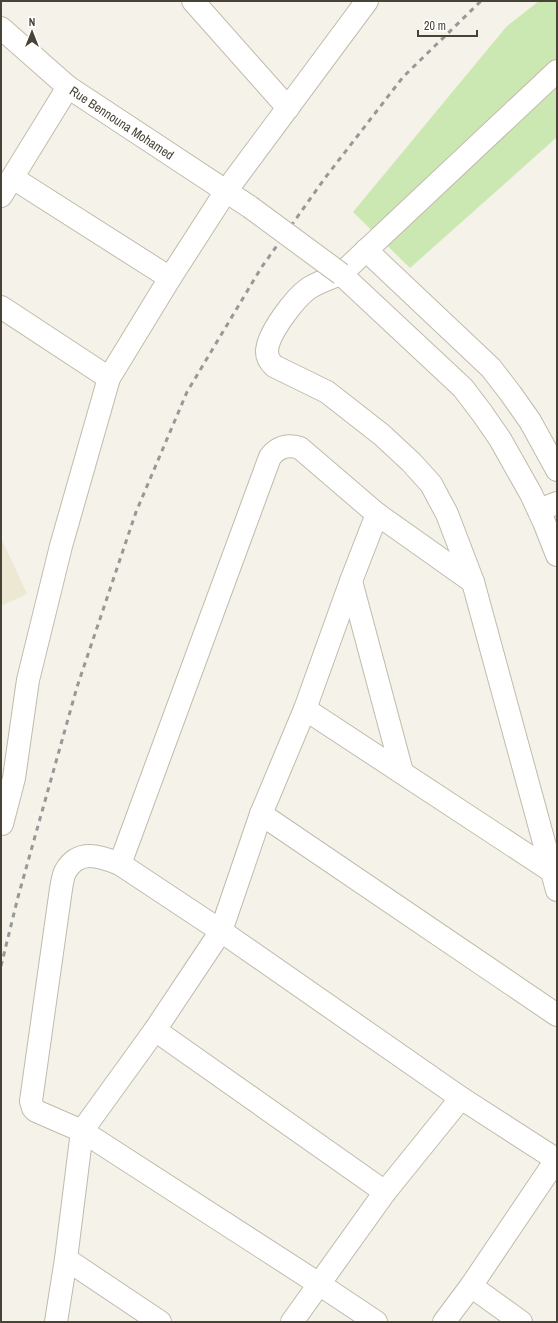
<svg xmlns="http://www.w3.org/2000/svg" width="558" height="1323" font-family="'Archivo Narrow',sans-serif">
	<rect width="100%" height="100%" fill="#f4f2e9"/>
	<path fill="#ede8d3" d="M 1,538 L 27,594 L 1,606 Z"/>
	<path fill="#cbe8b2" d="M 539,1 L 557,1 L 557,137 L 410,268 L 353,212 L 507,26 Z"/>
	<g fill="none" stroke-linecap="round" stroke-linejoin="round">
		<g stroke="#c0bbab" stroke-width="24">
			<g id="minor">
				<path d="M 193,1 L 288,108"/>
				<path id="s1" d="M 1,28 L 68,87 L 250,207"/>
				<path d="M 557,71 L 341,274 C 330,278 319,282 309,288 C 295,298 267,334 267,352 C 267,358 270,362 274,366 L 327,392 L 382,435 L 411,462 L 431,484 L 447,514 L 473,582 L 557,890"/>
				<path d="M 13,178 L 170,278"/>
				<path d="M 1,196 L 68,87"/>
				<path d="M 366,250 L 491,368 L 511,394 L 530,421 L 557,470"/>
				<path d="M 341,274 L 463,388 L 482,413 L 500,439 L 531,494 L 544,522 L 557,555"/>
				<path d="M 1,307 L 109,378"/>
				<path d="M 539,510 L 557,503"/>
				<path d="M 351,581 L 402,772"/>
				<path d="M 305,709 L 553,872"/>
				<path d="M 261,814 L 557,1015"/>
				<path d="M 1,824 L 2,824 L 14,778 L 28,680 L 61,546 L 109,378 L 170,278 L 226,191 L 367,1"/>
				<path d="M 120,864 L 270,457 C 278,447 287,444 300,448 L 377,514 L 473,582"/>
				<path d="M 155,1030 L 385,1192"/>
				<path d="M 66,1259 L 160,1322"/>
				<path d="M 471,1286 L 521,1322"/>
				<path d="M 56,1322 L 66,1259 L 82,1131 L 155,1030 L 221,931 L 261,814 L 305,709 L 351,581 L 377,514"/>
				<path d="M 292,1322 L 385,1192 L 461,1098"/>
				<path d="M 376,1322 L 319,1284 L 82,1131 L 36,1111 L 33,1108 L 31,1101 L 60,896 C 61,889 62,879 65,872 C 78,848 100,856 120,864 L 221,931 L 461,1098 L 557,1160"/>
				<path d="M 444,1322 L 471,1286 L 556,1160"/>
			</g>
		</g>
		<use href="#minor" stroke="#fff" stroke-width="22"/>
		<path stroke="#989898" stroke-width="3" stroke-dasharray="5 5" stroke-linecap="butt" d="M 1,966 L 18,897 L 77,687 L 136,512 L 187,392 L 261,268 L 325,178 L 403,77 L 481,1"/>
		<g stroke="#c0bbab" stroke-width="24" stroke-linecap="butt">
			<path id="minor-bridge" d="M 250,207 L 341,274"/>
		</g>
		<use href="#minor-bridge" stroke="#fff" stroke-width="22"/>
	</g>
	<g text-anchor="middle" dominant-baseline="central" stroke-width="3.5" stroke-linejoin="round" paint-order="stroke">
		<g font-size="13" fill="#484337" stroke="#fff">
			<text stroke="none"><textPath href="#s1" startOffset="154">Rue Bennouna Mohamed</textPath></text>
		</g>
	</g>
	<rect width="558" height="1323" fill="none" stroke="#484337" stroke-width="4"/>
	<g transform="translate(32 32)" stroke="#ffffff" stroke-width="3" paint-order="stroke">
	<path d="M0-3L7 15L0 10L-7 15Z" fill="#484337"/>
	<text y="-6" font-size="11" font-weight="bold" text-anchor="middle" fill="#484337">N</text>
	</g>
	<path d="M418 30v6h59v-6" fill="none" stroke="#484337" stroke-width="2"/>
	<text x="424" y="30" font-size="12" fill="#484337" stroke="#ffffff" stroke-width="3" paint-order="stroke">20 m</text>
</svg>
